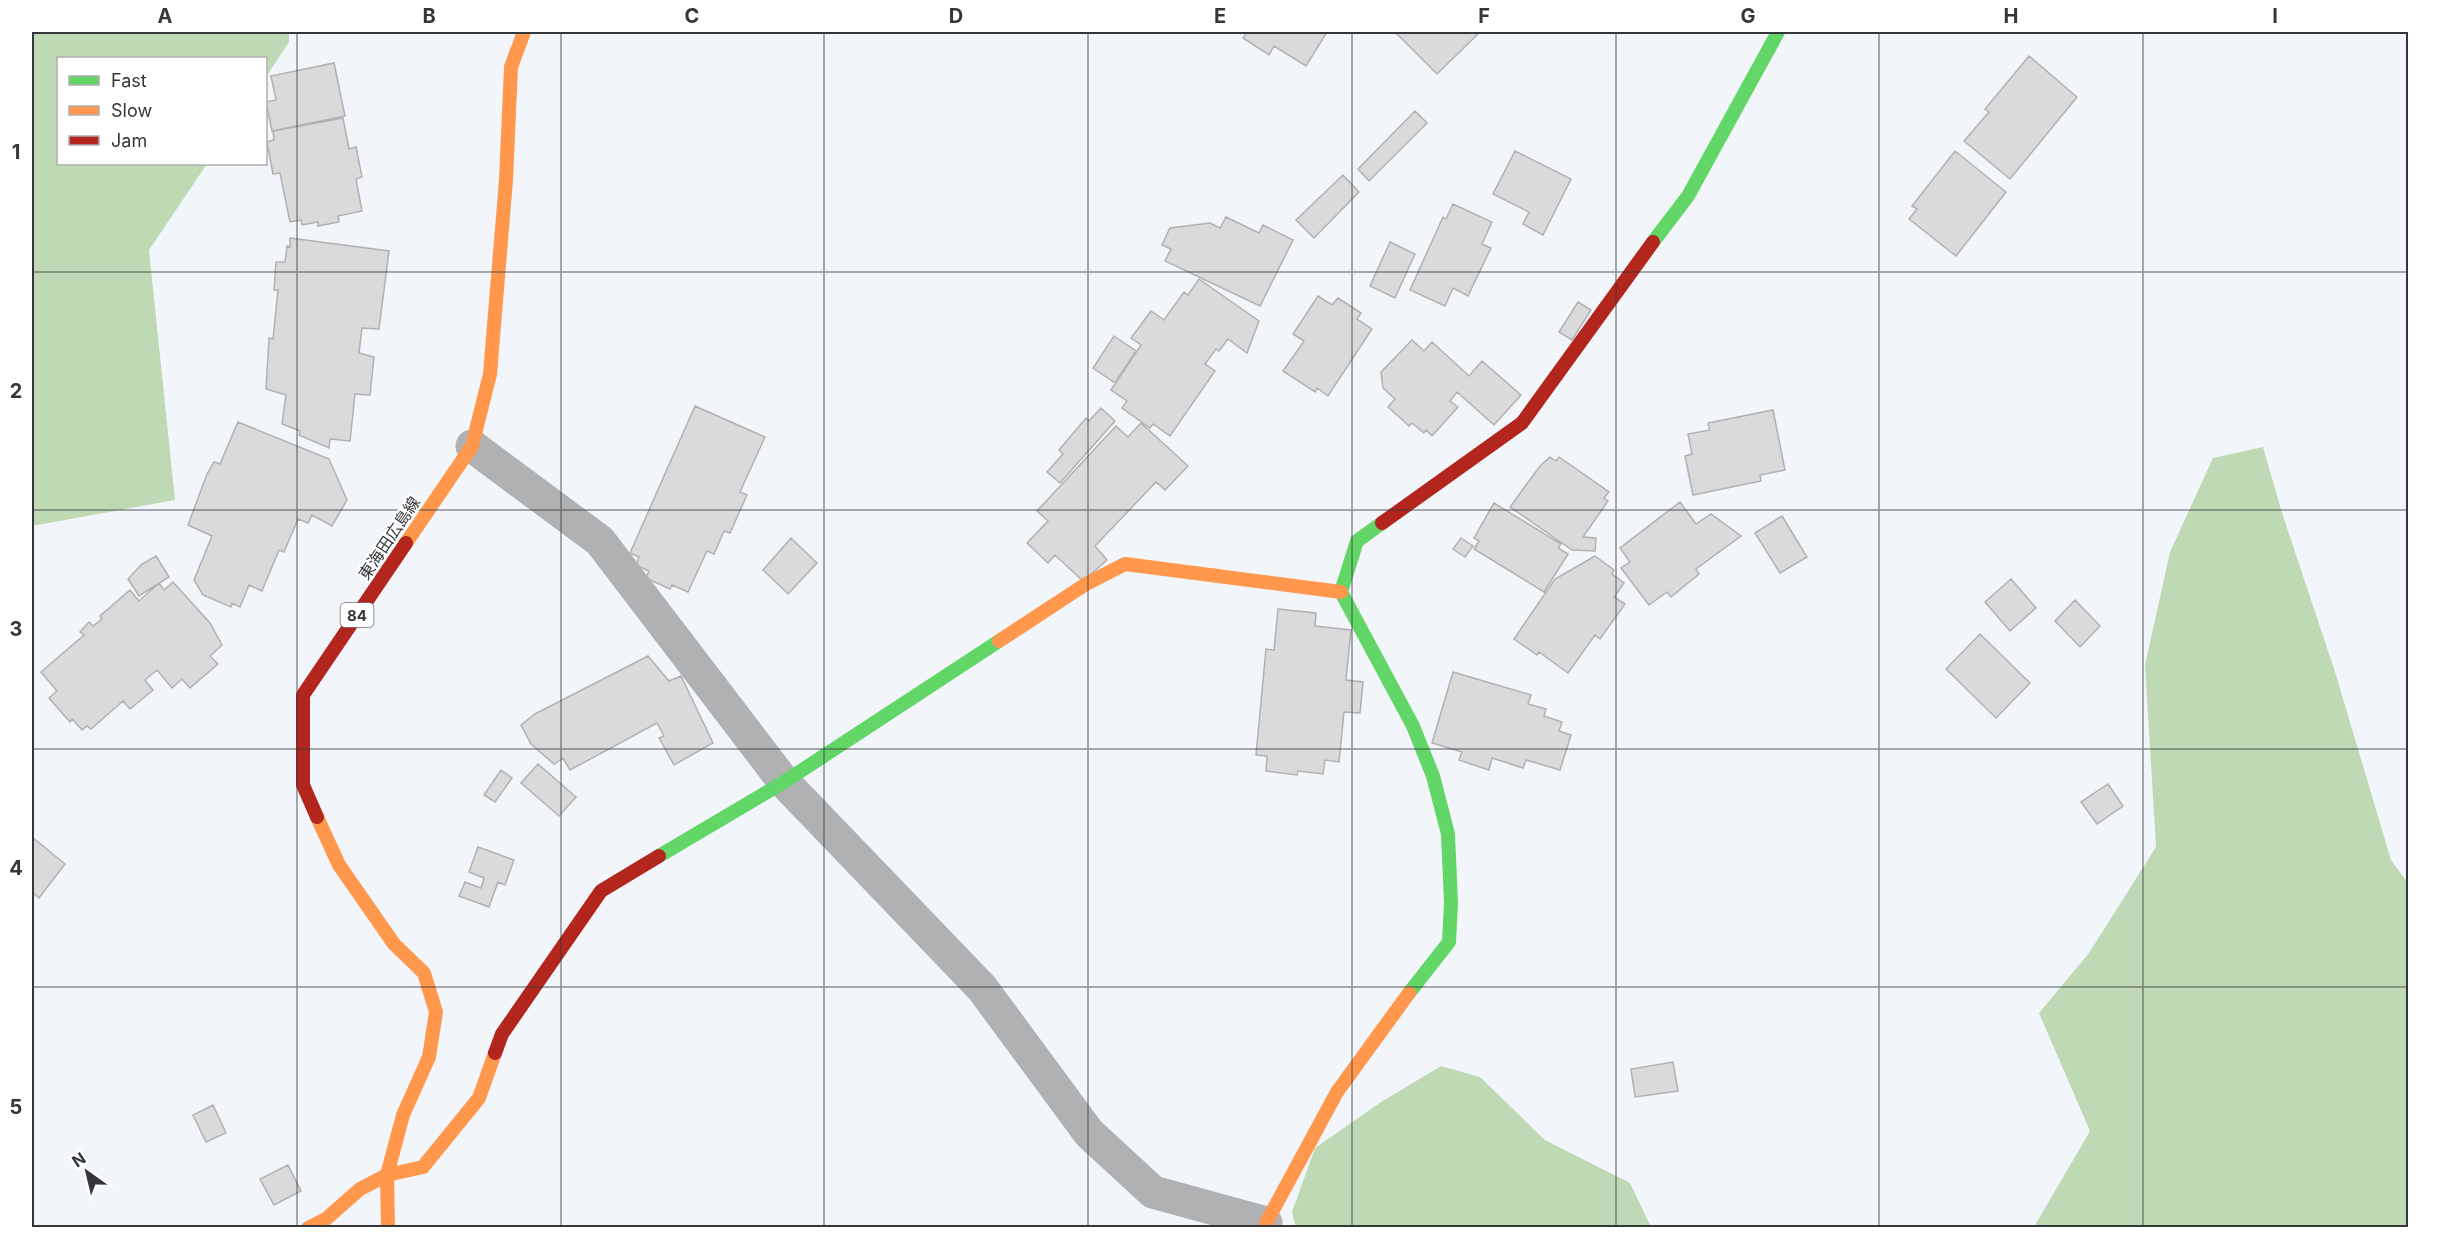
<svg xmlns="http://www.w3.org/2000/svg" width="2440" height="1259" font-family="Inter,'Noto Sans JP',sans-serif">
	<rect width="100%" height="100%" fill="#f2f6fa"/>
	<path fill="#c0d9b5" d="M 32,32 L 289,32 L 289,42 L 266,77 L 266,58 L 58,58 L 58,164 L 207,164 L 149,250 L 175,500 L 32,526 Z
		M 2263,447 L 2283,516 L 2336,675 L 2391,860 L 2408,883 L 2408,1227 L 2034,1227 L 2090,1131 L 2039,1013 L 2089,953 L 2156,847 L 2145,665 L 2170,552 L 2213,458 Z
		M 1441,1066 L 1480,1077 L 1545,1140 L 1630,1183 L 1651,1227 L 1296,1228 L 1292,1212 L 1315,1148 L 1381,1102 Z"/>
	<path fill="#dadadb" stroke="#b1b1b1" stroke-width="1.5" d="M 1247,32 L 1327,32 L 1306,66 L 1274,46 L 1269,55 L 1243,38 Z
		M 1395,32 L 1480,32 L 1437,74 Z
		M 2029,56 L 2077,97 L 2010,179 L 1964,141 L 1989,112 L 1985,109 Z
		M 334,63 L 345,116 L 272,131 L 266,102 L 276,100 L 271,76 Z
		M 1415,111 L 1427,123 L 1369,181 L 1358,169 Z
		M 343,118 L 349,149 L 356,147 L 362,177 L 356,179 L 362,211 L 338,216 L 339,222 L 318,226 L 318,222 L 302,225 L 301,220 L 290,222 L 280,173 L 273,174 L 267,142 L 274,140 L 273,131 Z
		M 1515,151 L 1571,179 L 1543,235 L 1523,224 L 1529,212 L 1493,194 Z
		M 1955,151 L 2006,192 L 1956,256 L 1909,219 L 1917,209 L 1912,206 Z
		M 1343,175 L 1359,192 L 1314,238 L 1296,220 Z
		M 1453,204 L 1492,222 L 1482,244 L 1491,248 L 1468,296 L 1453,288 L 1445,306 L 1410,290 L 1443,217 L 1446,219 Z
		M 1226,217 L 1259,233 L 1263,225 L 1293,240 L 1260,306 L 1165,261 L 1171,249 L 1162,245 L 1170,228 L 1210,223 L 1220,228 Z
		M 290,238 L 389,251 L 379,329 L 362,328 L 359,353 L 374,357 L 370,395 L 355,394 L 350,441 L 330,439 L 329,448 L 299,435 L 300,431 L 282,424 L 286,395 L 266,389 L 269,338 L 273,339 L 278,290 L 274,290 L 276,262 L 285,262 L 287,246 L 290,247 Z
		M 1390,242 L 1415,254 L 1395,298 L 1370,286 Z
		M 1199,279 L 1259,321 L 1247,353 L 1228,339 L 1219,351 L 1216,349 L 1205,364 L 1215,371 L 1170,436 L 1153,424 L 1150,428 L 1122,408 L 1127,401 L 1111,390 L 1141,345 L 1131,338 L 1151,311 L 1164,320 L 1184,292 L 1188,295 Z
		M 1318,296 L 1332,305 L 1338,298 L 1361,313 L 1357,319 L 1372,329 L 1328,396 L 1317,388 L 1315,392 L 1283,371 L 1304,341 L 1293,334 Z
		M 1578,302 L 1591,310 L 1572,340 L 1559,332 Z
		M 1114,336 L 1136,351 L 1115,383 L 1093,368 Z
		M 1412,340 L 1424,351 L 1432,342 L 1469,376 L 1482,361 L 1521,395 L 1494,425 L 1457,392 L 1450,401 L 1458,407 L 1432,436 L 1426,430 L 1424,433 L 1412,423 L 1409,426 L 1388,407 L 1395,399 L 1383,388 L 1381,372 Z
		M 695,406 L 765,437 L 740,492 L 747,495 L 730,533 L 724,531 L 714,554 L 707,551 L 688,592 L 672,585 L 670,589 L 646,578 L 649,571 L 636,565 L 639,557 L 630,553 Z
		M 1101,408 L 1115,421 L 1060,483 L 1047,472 L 1063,454 L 1059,450 L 1086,418 L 1089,421 Z
		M 1773,410 L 1785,470 L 1760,475 L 1761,481 L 1693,495 L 1685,456 L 1692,454 L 1688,434 L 1710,430 L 1708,423 Z
		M 238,422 L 329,459 L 347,500 L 332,526 L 312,515 L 308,523 L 298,519 L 284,552 L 279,550 L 262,591 L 249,585 L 240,607 L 232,603 L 231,607 L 203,595 L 194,580 L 212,536 L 188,525 L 207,474 L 214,462 L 220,464 Z
		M 1141,423 L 1188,466 L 1165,490 L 1156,482 L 1095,546 L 1107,560 L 1083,581 L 1055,555 L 1048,563 L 1027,543 L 1048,521 L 1037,511 L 1116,426 L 1128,437 Z
		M 1550,457 L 1556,461 L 1559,457 L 1609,492 L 1604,498 L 1608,501 L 1583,537 L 1596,538 L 1595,551 L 1572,550 L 1510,507 L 1540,466 Z
		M 1680,502 L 1696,524 L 1711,514 L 1741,536 L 1696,569 L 1699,574 L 1671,597 L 1667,592 L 1649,605 L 1621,568 L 1630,562 L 1620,548 Z
		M 1494,503 L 1561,544 L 1558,548 L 1568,554 L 1544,592 L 1474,549 L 1479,541 L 1474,538 Z
		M 1782,516 L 1807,557 L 1780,573 L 1755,533 Z
		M 791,538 L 817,563 L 788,594 L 763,570 Z
		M 1461,538 L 1473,546 L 1465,557 L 1453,549 Z
		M 156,556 L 169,577 L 139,596 L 128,579 L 142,564 Z
		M 1595,556 L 1614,570 L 1612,574 L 1624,583 L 1614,597 L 1625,604 L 1600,639 L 1595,635 L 1568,673 L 1539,652 L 1537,655 L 1514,639 L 1555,579 Z
		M 2011,579 L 2036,608 L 2010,631 L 1985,602 Z
		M 173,582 L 210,623 L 222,645 L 210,656 L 218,664 L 190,688 L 182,679 L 172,688 L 157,670 L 145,680 L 153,690 L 130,709 L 123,701 L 91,729 L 87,726 L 82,730 L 72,719 L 70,722 L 49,698 L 57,691 L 41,672 L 84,635 L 80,632 L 89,622 L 93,626 L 102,619 L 100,616 L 130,590 L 139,601 L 159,583 L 164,590 Z
		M 2075,600 L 2100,626 L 2080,647 L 2055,621 Z
		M 1278,609 L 1316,613 L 1315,626 L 1351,630 L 1346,680 L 1363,682 L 1360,713 L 1344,712 L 1339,762 L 1325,760 L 1323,774 L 1298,771 L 1297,775 L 1266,771 L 1267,756 L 1256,755 L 1266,649 L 1274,650 Z
		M 1980,634 L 2030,683 L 1996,718 L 1946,669 Z
		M 648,656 L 669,681 L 681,676 L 713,743 L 674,765 L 659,738 L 664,736 L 657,723 L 570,770 L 563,758 L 554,764 L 531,744 L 521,725 L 535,714 Z
		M 1453,672 L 1531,695 L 1528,704 L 1546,709 L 1544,716 L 1562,722 L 1559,731 L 1571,735 L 1560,770 L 1526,760 L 1523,768 L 1492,758 L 1489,770 L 1459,760 L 1462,752 L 1432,743 Z
		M 538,764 L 576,797 L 559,816 L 521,783 Z
		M 501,770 L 512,778 L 495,802 L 484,795 Z
		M 2108,784 L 2123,806 L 2097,824 L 2081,802 Z
		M 32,837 L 65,864 L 39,898 L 32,892 Z
		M 478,847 L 514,860 L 505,885 L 498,882 L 489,907 L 459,896 L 465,882 L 481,888 L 484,878 L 469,872 Z
		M 1673,1062 L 1678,1091 L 1635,1097 L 1631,1069 Z
		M 213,1105 L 226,1133 L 206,1142 L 193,1115 Z
		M 288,1165 L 301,1191 L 274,1205 L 260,1179 Z"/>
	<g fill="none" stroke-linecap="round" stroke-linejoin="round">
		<path stroke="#afb1b2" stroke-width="33" d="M 472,446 L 600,541 L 784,782 L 982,988 L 1089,1133 L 1153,1192 L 1266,1223"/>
		<path stroke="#63d668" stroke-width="14" d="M 1653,242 L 1688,196 L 1778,32
			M 1382,523 L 1357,541 L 1341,592 L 1413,726 L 1433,776 L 1448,834 L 1451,903 L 1449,942 L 1409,993
			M 659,856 L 784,782 L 999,641"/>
		<path stroke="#ff974d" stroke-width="14" d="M 406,543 L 472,446 L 490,374 L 506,180 L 511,67 L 524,32
			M 999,641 L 1086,584 L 1125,564 L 1341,592
			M 317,817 L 339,865 L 394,944 L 424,973 L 436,1012 L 429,1057 L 403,1115 L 387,1175 L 388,1228
			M 308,1228 L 326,1219 L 360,1189 L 387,1175 L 423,1167 L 479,1098 L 495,1053
			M 1266,1228 L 1266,1223 L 1337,1092 L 1409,993"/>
		<path stroke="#b3261e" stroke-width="14" d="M 1382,523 L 1522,423 L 1653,242
			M 317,817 L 303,785 L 303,695 L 406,543
			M 495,1053 L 502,1034 L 601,891 L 659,856"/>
	</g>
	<path fill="none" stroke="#34363a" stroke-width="1.5" stroke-opacity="0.55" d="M 297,32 L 297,1228M 561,32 L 561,1228M 824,32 L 824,1228M 1088,32 L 1088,1228M 1352,32 L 1352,1228M 1616,32 L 1616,1228M 1879,32 L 1879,1228M 2143,32 L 2143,1228M 32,272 L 2408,272M 32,510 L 2408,510M 32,749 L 2408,749M 32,987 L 2408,987"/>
	<g text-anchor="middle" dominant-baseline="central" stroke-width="4.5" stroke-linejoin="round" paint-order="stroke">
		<rect fill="#fff" stroke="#717275" stroke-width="1.5" x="340.5" y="603" width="33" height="24" rx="4.5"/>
		<g font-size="15" font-weight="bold" fill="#34363a">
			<text x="357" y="615">84</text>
		</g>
		<g font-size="16" fill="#34363a" stroke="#fff">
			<text transform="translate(389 538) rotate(-56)">東海田広島線</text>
		</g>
	</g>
	<rect width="2440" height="1259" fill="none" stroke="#ffffff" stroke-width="66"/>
	<rect x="57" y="57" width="210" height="108" fill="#ffffff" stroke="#aeafb0" stroke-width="1.5"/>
	<rect x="69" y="76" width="30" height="9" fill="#63d668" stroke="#aeafb0" stroke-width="1.5"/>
	<text x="111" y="87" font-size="18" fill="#34363a">Fast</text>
	<rect x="69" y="106" width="30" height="9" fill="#ff974d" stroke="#aeafb0" stroke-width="1.5"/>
	<text x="111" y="117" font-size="18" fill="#34363a">Slow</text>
	<rect x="69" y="136" width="30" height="9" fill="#b3261e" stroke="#aeafb0" stroke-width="1.5"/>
	<text x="111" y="147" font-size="18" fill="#34363a">Jam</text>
	<g transform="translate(87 1172) rotate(326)" stroke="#ffffff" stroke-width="4.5" paint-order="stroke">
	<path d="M0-4.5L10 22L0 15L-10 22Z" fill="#34363a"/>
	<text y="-9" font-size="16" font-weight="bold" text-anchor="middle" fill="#34363a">N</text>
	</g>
	<rect x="33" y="33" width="2374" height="1193" fill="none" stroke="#34363a" stroke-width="2"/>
	<g font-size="20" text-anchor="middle" font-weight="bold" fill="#34363a">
		<text x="165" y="23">A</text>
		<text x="429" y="23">B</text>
		<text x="692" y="23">C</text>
		<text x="956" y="23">D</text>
		<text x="1220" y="23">E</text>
		<text x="1484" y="23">F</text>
		<text x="1748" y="23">G</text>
		<text x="2011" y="23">H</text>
		<text x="2275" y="23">I</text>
		<text x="16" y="159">1</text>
		<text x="16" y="398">2</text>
		<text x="16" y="636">3</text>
		<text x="16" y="875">4</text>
		<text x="16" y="1114">5</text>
	</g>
</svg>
